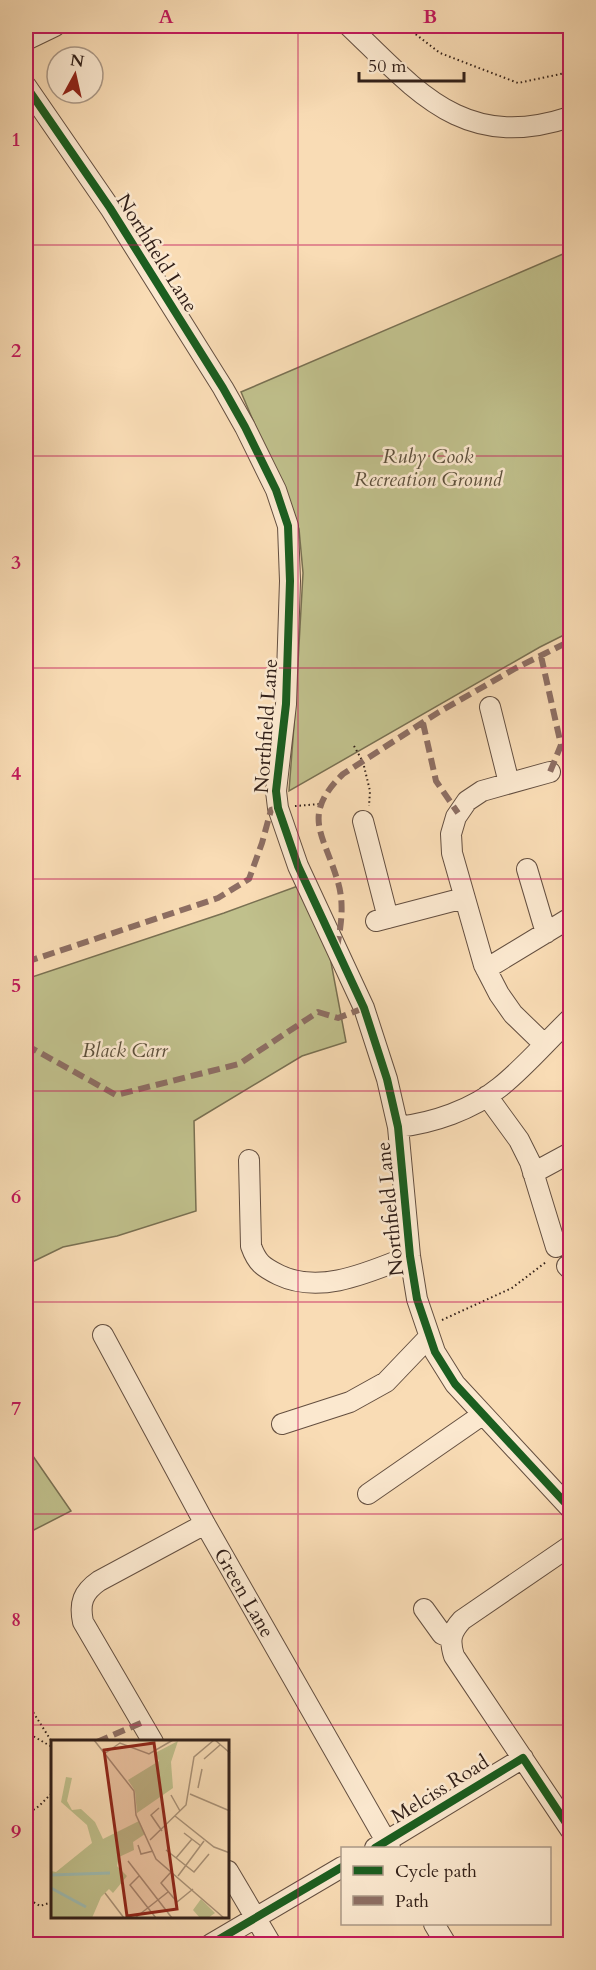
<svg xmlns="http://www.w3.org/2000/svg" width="596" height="1970" font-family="Cardo,serif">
	<rect width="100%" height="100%" fill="#f9dcb5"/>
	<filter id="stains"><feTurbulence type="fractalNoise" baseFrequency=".00333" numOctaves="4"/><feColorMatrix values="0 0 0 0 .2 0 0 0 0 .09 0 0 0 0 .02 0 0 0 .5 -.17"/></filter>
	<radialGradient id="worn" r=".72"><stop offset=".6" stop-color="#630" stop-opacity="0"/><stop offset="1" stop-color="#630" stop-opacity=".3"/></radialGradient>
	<path fill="#c0c08c" stroke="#797052" stroke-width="1.5" d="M 570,251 L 570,632 L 540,647 L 289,791 L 296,699 L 303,573 L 299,529 L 241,392 Z
		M 298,886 L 330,957 L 346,1042 L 302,1056 L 194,1121 L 196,1211 L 117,1236 L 63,1247 L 26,1265 L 26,979 L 224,913 Z
		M 26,1446 L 71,1511 L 26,1534 Z"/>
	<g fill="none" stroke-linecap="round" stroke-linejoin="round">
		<g stroke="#644f40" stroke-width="22">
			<path id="minor" d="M 349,26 C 418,92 464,152 570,117
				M 26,40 L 55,26
				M 26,86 L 110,208 L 223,388 L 245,427 L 276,490 L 288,526 L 290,581 L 286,704 L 276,791 L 278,808 L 298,866 L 364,1008 L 387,1079 L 398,1127 L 410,1256 L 417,1299 L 435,1352 L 455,1384 L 570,1508
				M 490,707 L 509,783
				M 363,821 L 388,918
				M 527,869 L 546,933
				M 376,921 L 464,898
				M 486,969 L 570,918
				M 544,1044 L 513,1014 L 499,994 L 484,965 L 452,853 L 451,834 L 456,817 L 467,801 L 482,791 L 550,772
				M 487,1096 L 519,1140 L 530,1162 L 556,1247
				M 398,1127 C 433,1123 472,1110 500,1087 C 525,1067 547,1041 570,1019
				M 249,1160 L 251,1246 C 257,1263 263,1267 279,1275 C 321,1295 369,1272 410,1256
				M 533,1173 L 570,1153
				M 567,1266 L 570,1269
				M 103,1335 L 205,1524 L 390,1848
				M 282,1424 L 350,1402 L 386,1382 L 429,1337
				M 368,1494 L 482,1415
				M 570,1546 L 462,1620 C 451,1632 449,1640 454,1656 L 570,1829
				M 424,1609 L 442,1634 L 451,1638
				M 153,1742 L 83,1622 C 79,1603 83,1592 99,1581 L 205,1524
				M 375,1848 L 523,1758
				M 228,1871 L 271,1944
				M 434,1924 L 446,1944
				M 211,1944 L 342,1867"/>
		</g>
		<path stroke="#322019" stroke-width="2" stroke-dasharray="1.5 3" stroke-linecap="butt" d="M 405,26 L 440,53 L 518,83 L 570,72
			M 354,746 L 363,762 L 370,791 L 369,806
			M 295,806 L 320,804
			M 442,1320 L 512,1288 L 546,1262
			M 26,1701 L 52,1742
			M 26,1732 L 52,1747
			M 26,1815 L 39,1806 L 52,1793
			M 26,1898 L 40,1906 L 52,1902"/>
		<use href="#minor" stroke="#fbe8cf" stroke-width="20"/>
		<path stroke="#8d6e63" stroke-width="6" stroke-dasharray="12 6" stroke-linecap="butt" d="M 541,656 L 561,745 L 550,772
			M 423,723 L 436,781 L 458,813
			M 337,948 C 341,925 345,903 337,879 C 323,833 301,815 343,774 L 439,712 L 516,668 L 570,641
			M 26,962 L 218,898 L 249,879 L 262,843 L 271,810 L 278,808
			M 26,1045 L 116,1095 L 239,1064 L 318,1012 L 338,1018 L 364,1008
			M 97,1742 L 141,1723"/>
		<g stroke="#fbe8cf" stroke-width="11">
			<path id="cycleway" d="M 26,86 L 110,208 L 223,388 L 245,427 L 276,490 L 288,526 L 290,581 L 286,704 L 276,791 L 278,808 L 298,866 L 364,1008 L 387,1079 L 398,1127 L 410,1256 L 417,1299 L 435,1352 L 455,1384 L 570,1508
				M 375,1848 L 523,1758 L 570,1829
				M 211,1944 L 342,1867"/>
		</g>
		<use href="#cycleway" stroke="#1b5e20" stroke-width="8"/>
	</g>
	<path fill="none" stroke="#c2185b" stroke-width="1.5" stroke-opacity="0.55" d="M 298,26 L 298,1944M 26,245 L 570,245M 26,456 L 570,456M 26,668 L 570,668M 26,879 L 570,879M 26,1091 L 570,1091M 26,1302 L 570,1302M 26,1514 L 570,1514M 26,1725 L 570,1725"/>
	<g text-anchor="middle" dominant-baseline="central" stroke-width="5" stroke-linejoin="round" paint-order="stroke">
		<g font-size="20" fill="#322019" stroke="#fbe8cf">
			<text transform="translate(157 253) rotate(58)">Northfield Lane</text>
			<text transform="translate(266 726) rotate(-86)">Northfield Lane</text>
			<text transform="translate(390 1209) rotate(-96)">Northfield Lane</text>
			<text transform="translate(244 1593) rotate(60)">Green Lane</text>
			<text transform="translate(440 1789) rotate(-32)">Melciss Road</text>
		</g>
		<g font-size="20" font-style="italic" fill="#5d503c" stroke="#fbe8cf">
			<text x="428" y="456">Ruby Cook<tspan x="428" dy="23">Recreation Ground</tspan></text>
			<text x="125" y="1050">Black Carr</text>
		</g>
	</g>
	<g transform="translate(51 1740)">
		<rect width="178" height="178" fill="#f9dcb5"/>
		<path d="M 127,1 L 120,22 L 122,48 L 86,73 L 84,51 L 77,40 L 108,21 L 104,13 ZM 15,37 L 21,38 L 16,61 L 21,70 L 30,69 L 44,82 L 52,99 L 88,81 L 94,94 L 82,102 L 83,110 L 68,117 L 66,126 L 76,136 L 62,153 L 58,149 L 50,157 L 41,178 L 0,178 L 0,131 L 5,132 L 41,103 L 36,85 L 10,62 ZM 150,159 L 164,173 L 157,178 L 149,178 L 142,170 Z" fill="#c0c08c"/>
		<path fill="none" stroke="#9ebbb1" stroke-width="3" d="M 0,135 L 59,133M 0,148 L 35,167"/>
		<path fill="none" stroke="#a99177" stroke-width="1.5" d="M 43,0 L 83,51 L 85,75 L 105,119 L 173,178M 164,0 L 179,13M 53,14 L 69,3 L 98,14 L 122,0M 153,19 L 169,5M 147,48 L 151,29M 139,54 L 179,71M 120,55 L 129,71M 108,68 L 100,75 L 111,91M 124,76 L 163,107 L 179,113M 133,93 L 150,106M 99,100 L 135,65 L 143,17 L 163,0M 87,105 L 90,114 L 102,111M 115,110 L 143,132 L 158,114M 125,118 L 141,99M 77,121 L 121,178M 120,132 L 110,143 L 126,162 L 142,149M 88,136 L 79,145 L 105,178M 127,136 L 153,101M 54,153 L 73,178M 84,178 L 117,152"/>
		<path fill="#8f2418" fill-opacity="0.15" stroke="#8f2418" stroke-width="3" d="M 103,3 L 126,169 L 76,176 L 53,10 Z"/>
		<rect width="178" height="178" fill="none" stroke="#322019" stroke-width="3"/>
	</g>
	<rect width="596" height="1970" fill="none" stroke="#f9dcb5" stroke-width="66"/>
	<rect x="341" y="1847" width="210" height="78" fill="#fbe8cf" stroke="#ab9886" stroke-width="1.5"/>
	<rect x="353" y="1866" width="30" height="9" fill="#1b5e20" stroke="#ab9886" stroke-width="1.5"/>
	<text x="395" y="1877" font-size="18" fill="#322019">Cycle path</text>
	<rect x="353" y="1896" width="30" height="9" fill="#8d6e63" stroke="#ab9886" stroke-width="1.5"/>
	<text x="395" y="1907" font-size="18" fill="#322019">Path</text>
	<g transform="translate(75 75) rotate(8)"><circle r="28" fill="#fbe8cf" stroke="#ab9886" stroke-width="1.5"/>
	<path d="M0-4.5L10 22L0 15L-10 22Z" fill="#8f2418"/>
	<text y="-9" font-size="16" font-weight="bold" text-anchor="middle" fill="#322019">N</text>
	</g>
	<path d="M359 72v9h105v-9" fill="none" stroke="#322019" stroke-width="3"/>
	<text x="368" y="72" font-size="18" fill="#322019" stroke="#fbe8cf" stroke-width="4.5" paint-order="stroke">50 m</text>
	<rect x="33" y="33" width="530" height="1904" fill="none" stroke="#c2185b" stroke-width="2"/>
	<g font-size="20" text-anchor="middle" font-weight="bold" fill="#c2185b">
		<text x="166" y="23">A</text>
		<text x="430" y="23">B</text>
		<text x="16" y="146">1</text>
		<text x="16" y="357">2</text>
		<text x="16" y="569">3</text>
		<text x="16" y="780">4</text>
		<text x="16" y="992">5</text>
		<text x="16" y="1203">6</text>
		<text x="16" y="1415">7</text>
		<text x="16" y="1626">8</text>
		<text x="16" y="1838">9</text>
	</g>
	<rect width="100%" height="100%" filter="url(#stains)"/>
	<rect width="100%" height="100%" fill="url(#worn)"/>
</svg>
